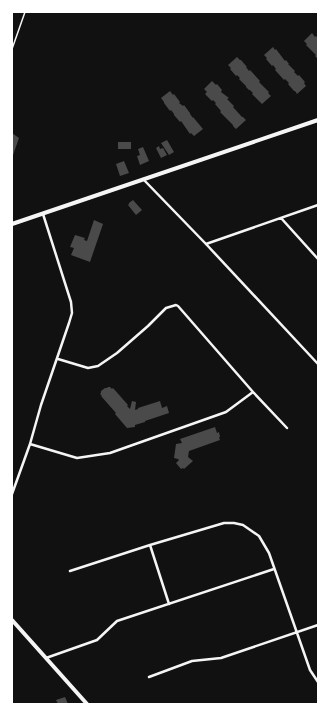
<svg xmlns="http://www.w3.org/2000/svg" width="330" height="716" font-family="Merriweather,serif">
	<rect width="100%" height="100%" fill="#111"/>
	<path fill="#4a4a4a" d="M 312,33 L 315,37 L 316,36 L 318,38 L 318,59 L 315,56 L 316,55 L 306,45 L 307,44 L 304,41 Z
		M 273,47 L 275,50 L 276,49 L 285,61 L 286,60 L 289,64 L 288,64 L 295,71 L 294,72 L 298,76 L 299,75 L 305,82 L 304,83 L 306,86 L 297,94 L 295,91 L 294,91 L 288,84 L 289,83 L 285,79 L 284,80 L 275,70 L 276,69 L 273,65 L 272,66 L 266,59 L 267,58 L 264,55 Z
		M 237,57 L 240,60 L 241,60 L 247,67 L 246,67 L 249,71 L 250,70 L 260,81 L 259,82 L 269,92 L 268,93 L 271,96 L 262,104 L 252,94 L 253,93 L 250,90 L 249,90 L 246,87 L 246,86 L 239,79 L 240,78 L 237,75 L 236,76 L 230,69 L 231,68 L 228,65 Z
		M 212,81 L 216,85 L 217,84 L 222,90 L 221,92 L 229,98 L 227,99 L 234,106 L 233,107 L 242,117 L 243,117 L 246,120 L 236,129 L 233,126 L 233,125 L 220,112 L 221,111 L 215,104 L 216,103 L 213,100 L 212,101 L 205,94 L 207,92 L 204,89 Z
		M 170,91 L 173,95 L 174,94 L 180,102 L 179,103 L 183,106 L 184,105 L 190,113 L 190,114 L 193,118 L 193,117 L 203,129 L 194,136 L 191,133 L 190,134 L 181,121 L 180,122 L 174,115 L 174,114 L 171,110 L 170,111 L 164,103 L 164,102 L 161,98 Z
		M 12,133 L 19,138 L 12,158 Z
		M 167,140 L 174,152 L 169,155 L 161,143 Z
		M 118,142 L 131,142 L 131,149 L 118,149 Z
		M 159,146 L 160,149 L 163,148 L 167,155 L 161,158 L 156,148 Z
		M 143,147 L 149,161 L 140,165 L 137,156 L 140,155 L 138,149 Z
		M 124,161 L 129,173 L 120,176 L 116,164 Z
		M 133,200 L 142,210 L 136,215 L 128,205 L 129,204 L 129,203 Z
		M 94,220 L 103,224 L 90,262 L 71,255 L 74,248 L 70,247 L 75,235 L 85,238 L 84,240 L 87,241 Z
		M 108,387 L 110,387 L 112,389 L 113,388 L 128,405 L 127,406 L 130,409 L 132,401 L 136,402 L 135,410 L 138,409 L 138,408 L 160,401 L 162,408 L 167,406 L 169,413 L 145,421 L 145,422 L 135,425 L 135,427 L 127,428 L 115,414 L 116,413 L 101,396 L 102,396 L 100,394 L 101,393 L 101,391 L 105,388 L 107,388 Z
		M 215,427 L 217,433 L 219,432 L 220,437 L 219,437 L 220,440 L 189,451 L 188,457 L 193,461 L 184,469 L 183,468 L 181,469 L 176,463 L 179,460 L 178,459 L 174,458 L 176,444 L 182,443 L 180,439 Z
		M 65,697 L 68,704 L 58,704 L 56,700 Z"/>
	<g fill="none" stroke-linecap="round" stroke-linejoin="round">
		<path stroke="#f5f5f5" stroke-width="1.5" d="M 12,49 L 25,12"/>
		<path stroke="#f5f5f5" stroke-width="2.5" d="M 143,179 L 206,244 L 318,364
			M 281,218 L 318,259
			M 206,244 L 318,205
			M 58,359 L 88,368 L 98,366 L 117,353 L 148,326 L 166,308 L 176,305 L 178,306 L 253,392 L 287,428
			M 30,444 L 77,458 L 110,453 L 226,412 L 253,392
			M 12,494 L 30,444 L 41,405 L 69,323 L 72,313 L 71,302 L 43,214
			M 150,545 L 169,604
			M 70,571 L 150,545 L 224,523 L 234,523 L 243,525 L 259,536 L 269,553 L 310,670 L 318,682
			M 46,658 L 97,640 L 117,621 L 274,569
			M 149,677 L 192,661 L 221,658 L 318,625"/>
		<path stroke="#f5f5f5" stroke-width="4" d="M 12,224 L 318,120
			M 12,620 L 87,704"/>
	</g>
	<rect width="330" height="716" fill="none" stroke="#ffffff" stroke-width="26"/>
</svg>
